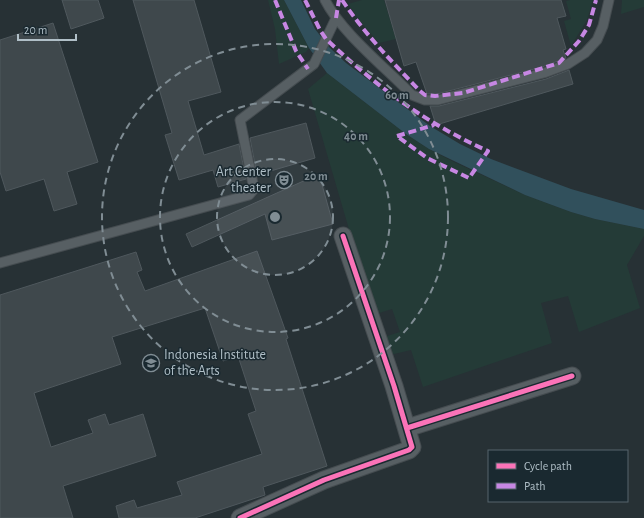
<svg xmlns="http://www.w3.org/2000/svg" width="644" height="518" font-family="'Alegreya Sans',sans-serif">
	<rect width="100%" height="100%" fill="#273135"/>
	<path fill="#243b37" d="M 268,0 L 284,0 L 309,48 L 306,52 L 279,64 L 275,29 Z
		M 362,0 L 384,0 L 396,39 L 379,43 L 359,20 L 348,4 Z
		M 570,0 L 593,0 L 587,20 L 571,46 L 564,21 L 571,19 L 566,1 Z
		M 622,0 L 644,0 L 644,7 L 621,14 Z
		M 327,73 L 406,134 L 429,149 L 454,162 L 525,195 L 571,212 L 595,219 L 644,229 L 644,236 L 627,265 L 640,308 L 579,332 L 568,296 L 541,303 L 552,343 L 423,387 L 411,350 L 390,355 L 384,337 L 400,332 L 392,309 L 376,314 L 353,243 L 308,89 Z"/>
	<path fill="#31505c" d="M 284,0 L 301,0 L 315,29 L 329,47 L 346,63 L 430,126 L 460,144 L 491,159 L 571,189 L 644,210 L 644,229 L 595,219 L 571,212 L 525,195 L 429,149 L 406,134 L 327,73 L 309,48 Z"/>
	<path fill="#3f484c" stroke="#4f585d" d="M 62,0 L 98,0 L 104,18 L 71,29 Z
		M 133,0 L 194,0 L 221,92 L 188,101 L 204,155 L 239,144 L 246,179 L 218,187 L 213,170 L 179,180 L 165,135 L 172,133 Z
		M 385,0 L 561,0 L 566,16 L 557,18 L 566,49 L 563,50 L 566,58 L 542,67 L 437,94 L 427,94 L 416,62 L 404,66 Z
		M 53,23 L 98,162 L 67,172 L 77,204 L 54,211 L 44,179 L 6,191 L 0,172 L 0,40 Z
		M 569,70 L 573,84 L 436,125 L 430,106 L 439,106 L 546,79 Z
		M 306,123 L 315,158 L 257,175 L 250,138 Z
		M 319,174 L 333,224 L 272,240 L 265,214 L 192,247 L 186,234 Z
		M 257,251 L 288,338 L 286,339 L 327,466 L 263,487 L 265,495 L 195,518 L 119,518 L 116,506 L 134,500 L 137,508 L 182,495 L 177,482 L 262,454 L 248,414 L 256,411 L 238,356 L 223,361 L 205,308 L 112,337 L 121,364 L 34,393 L 51,447 L 93,433 L 88,420 L 105,414 L 109,425 L 143,414 L 156,456 L 63,486 L 73,518 L 0,518 L 0,295 L 136,252 L 142,270 L 137,272 L 145,291 Z"/>
	<g fill="none" stroke-linecap="round" stroke-linejoin="round">
		<g stroke="#454c50" stroke-width="11">
			<path id="lane" d="M 325,0 C 341,32 386,68 412,95 L 425,100 L 438,100 L 544,73 L 568,64 L 585,53 L 597,40 L 603,26 L 609,0
				M 0,263 L 249,195 L 254,189 L 240,120 L 314,64 L 336,18"/>
		</g>
		<g stroke="#454c50" stroke-width="19">
			<path id="street" d="M 407,428 L 572,376
				M 240,518 L 324,480 L 409,450 L 412,447 L 394,386 L 343,236"/>
		</g>
		<use href="#lane" stroke="#575f63" stroke-width="9"/>
		<use href="#street" stroke="#575f63" stroke-width="17"/>
		<path stroke="#c787e3" stroke-width="4" stroke-dasharray="8 4" stroke-linecap="butt" d="M 275,0 L 296,51 L 308,69
			M 305,0 L 320,30 L 326,39 C 376,86 425,123 488,151 L 469,178 L 427,158 L 397,136
			M 342,0 C 365,34 392,62 420,91 L 425,95 L 435,96 L 463,93 L 559,63 L 579,41 L 589,25 L 596,0
			M 336,18 L 339,0
			M 397,136 L 434,125"/>
		<g stroke="#1a2930" stroke-width="8">
			<path id="cycleway" d="M 407,428 L 572,376
				M 240,518 L 324,480 L 409,450 L 412,447 L 394,386 L 343,236"/>
		</g>
		<use href="#cycleway" stroke="#fb73b8" stroke-width="5"/>
	</g>
	<circle cx="275" cy="217" r="58" fill="#808d94" fill-opacity=".12"/>
	<g fill="none" stroke="#808d94" stroke-width="2" stroke-dasharray="7 5">
		<circle cx="275" cy="217" r="58"/>
		<circle cx="275" cy="217" r="115"/>
		<circle cx="275" cy="217" r="173"/>
	</g>
	<defs>
		<g id="theatre-ring" transform="scale(0.9)"><circle r="9.5" fill="#1a2930" stroke="#808d94" stroke-width="1.5"/><path d="M-5-5.5Q0-4 5-5.5V0Q5 5 0 6Q-5 5-5 0ZM-3.3-2.5H-1v1.5H-3.3ZM1-2.5H3.3v1.5H1ZM-2.8 1Q0 5.5 2.8 1Z" fill="#808d94"/></g>
		<g id="university-ring" transform="scale(0.9)"><circle r="9.5" fill="#1a2930" stroke="#808d94" stroke-width="1.5"/><path d="M0-5L7-2L0 1L-7-2ZM-4 1L0 2.5L4 1V4Q0 6-4 4Z" fill="#808d94"/></g>
	</defs>
	<g fill-rule="evenodd">
		<use href="#theatre-ring" x="284" y="180"/>
		<use href="#university-ring" x="151" y="363"/>
	</g>
	<g text-anchor="middle" dominant-baseline="central" stroke-width="3" stroke-linejoin="round" paint-order="stroke">
		<g font-size="14" fill="#b0bfc7" stroke="#1a2930" text-anchor="end">
			<text x="271" y="172">Art Center<tspan x="271" dy="16">theater</tspan></text>
			<text x="164" y="355" text-anchor="start">Indonesia Institute<tspan x="164" dy="16">of the Arts</tspan></text>
		</g>
	</g>
	<circle cx="275" cy="217" r="6" fill="#808d94" stroke="#1a2930" stroke-width="2"/>
	<g font-size="12" text-anchor="middle" font-weight="bold" fill="#808d94" stroke="#1a2930" stroke-width="3" stroke-linejoin="round" paint-order="stroke">
		<text x="397" y="99">60 m</text>
		<text x="356" y="140">40 m</text>
		<text x="316" y="180">20 m</text>
	</g>
	<rect x="488" y="450" width="140" height="52" fill="#1a2930" stroke="#56656c"/>
	<rect x="496" y="463" width="20" height="6" fill="#fb73b8" stroke="#56656c"/>
	<text x="524" y="470" font-size="12" fill="#b0bfc7">Cycle path</text>
	<rect x="496" y="483" width="20" height="6" fill="#c787e3" stroke="#56656c"/>
	<text x="524" y="490" font-size="12" fill="#b0bfc7">Path</text>
	<path d="M18 34v6h58v-6" fill="none" stroke="#b0bfc7" stroke-width="2"/>
	<text x="24" y="34" font-size="12" fill="#b0bfc7" stroke="#1a2930" stroke-width="3" paint-order="stroke">20 m</text>
</svg>
